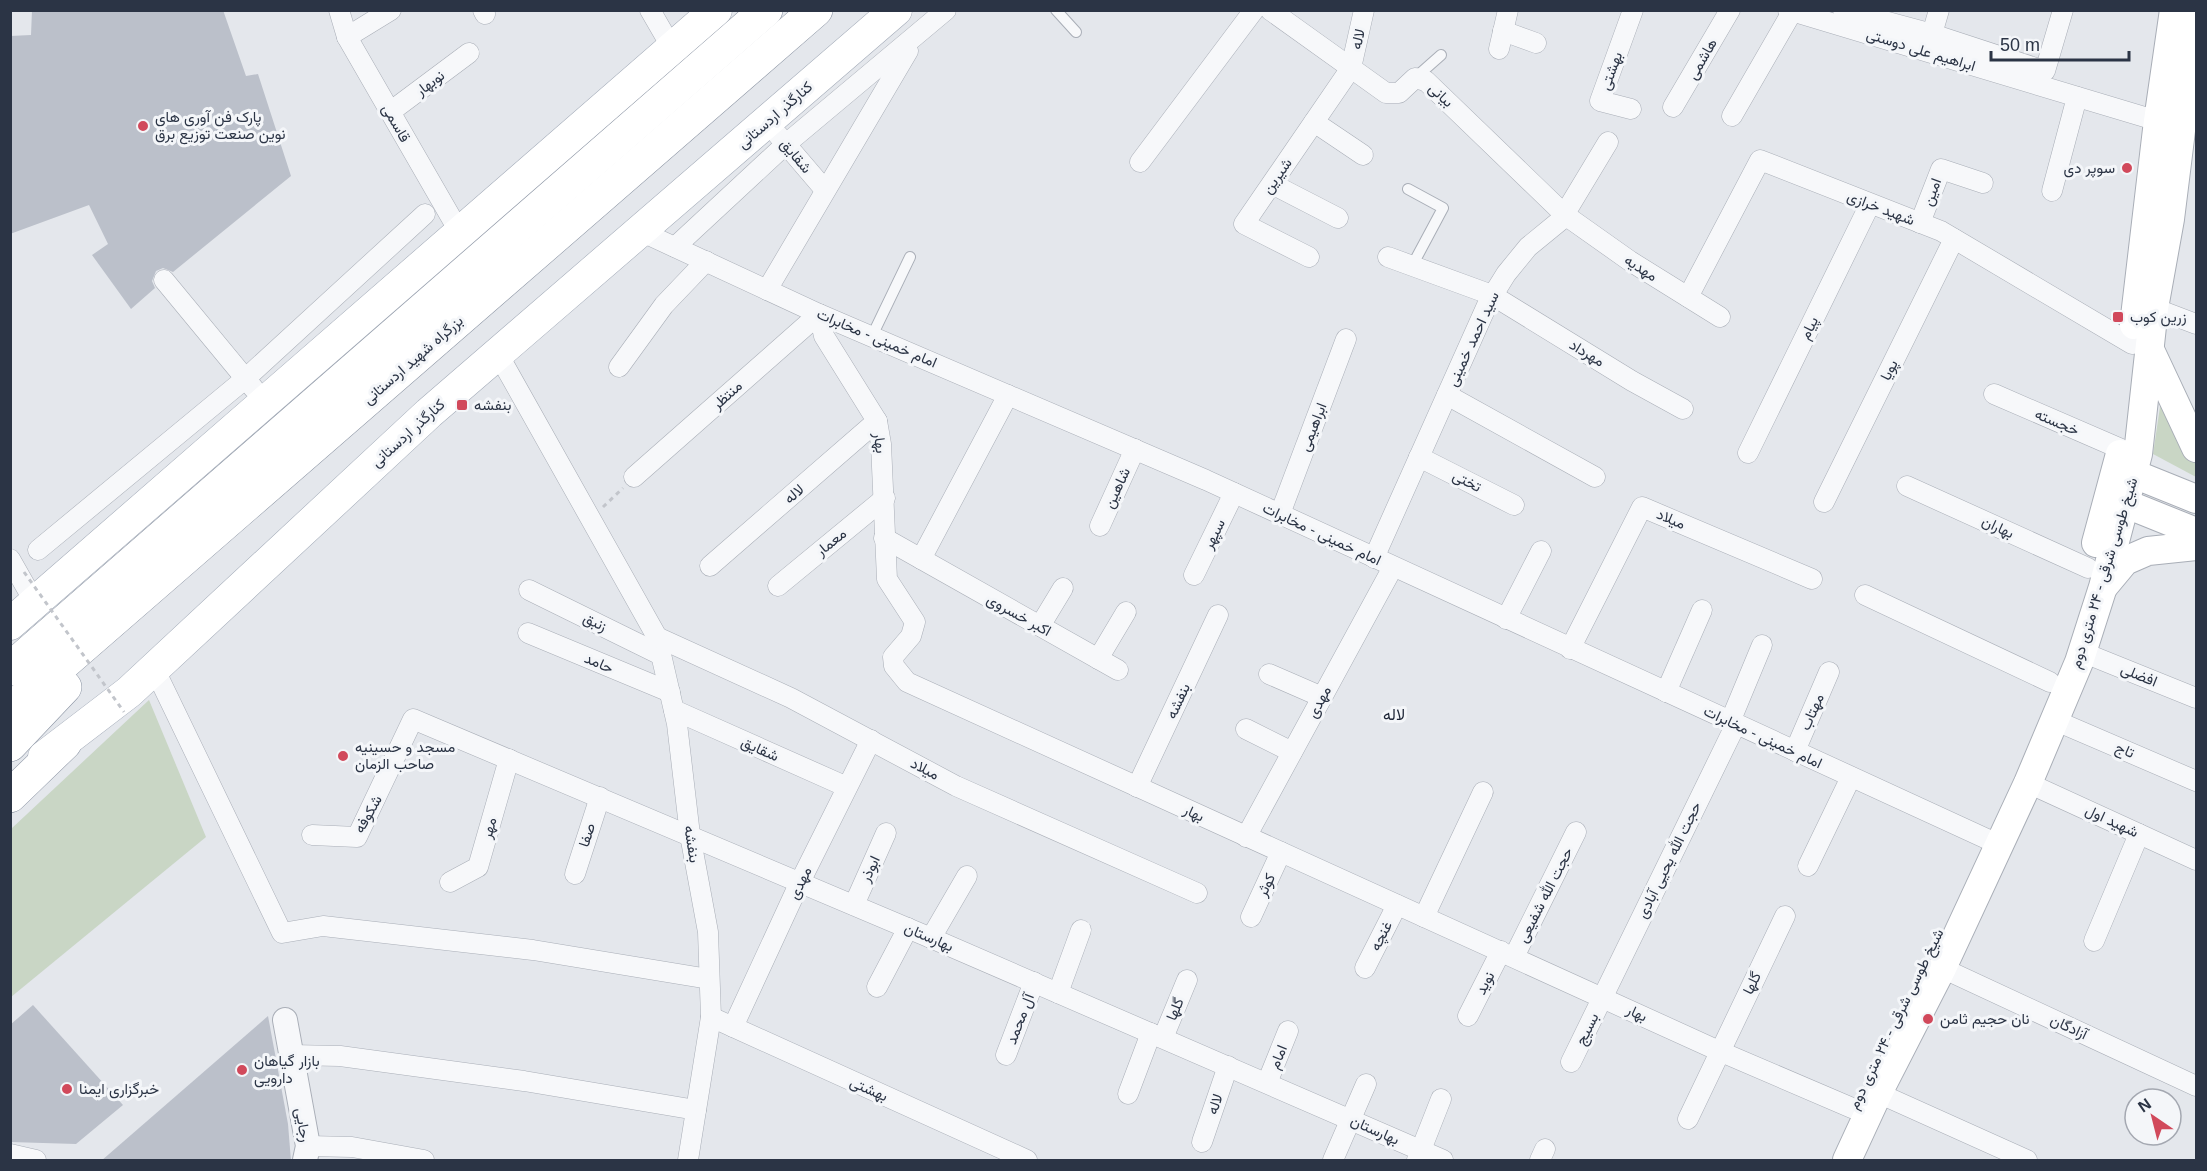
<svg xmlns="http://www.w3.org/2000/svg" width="2207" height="1171" font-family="Helvetica,Vazirmatn,sans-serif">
<rect width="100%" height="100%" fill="#e4e7ec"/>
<g fill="#c9d6c5">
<polygon points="2161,400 2196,460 2196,477 2153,454"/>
<polygon points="149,700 206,837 11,997 11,829"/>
</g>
<g fill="#bbc0ca">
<polygon points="32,10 223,10 246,76 258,74 291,176 173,272 163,268 156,271 152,281 155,288 131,309 92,255 108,244 89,205 10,234 10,36 31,35"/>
<polygon points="33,1005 123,1105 76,1144 10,1142 10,1025"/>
<polygon points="268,1016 288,1124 291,1161 101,1161"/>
</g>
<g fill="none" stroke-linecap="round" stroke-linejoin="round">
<defs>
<g id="service">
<polyline points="1056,10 1076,32"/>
<polyline points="1415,78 1441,55"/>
<polyline points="1408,189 1443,208 1412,266"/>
<polyline points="872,336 910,257"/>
</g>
<g id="minor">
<polyline points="339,10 347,37 460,233"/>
<polyline points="483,10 485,14"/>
<polyline points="650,10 672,48"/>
<polyline points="1270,10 1386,93 1399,93 1415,78 1426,81 1565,215 1630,261 1720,317"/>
<polyline points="1788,10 2158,121"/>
<polyline points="1843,10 1932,34 2045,71 2063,10"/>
<polyline points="1503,31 1536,43"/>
<polyline points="1932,34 1939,10"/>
<polyline points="347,37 391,10"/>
<polyline points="1499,49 1508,10"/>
<polyline points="1673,107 1730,10"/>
<polyline points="1631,109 1600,101 1633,10"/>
<polyline points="390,112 469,53"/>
<polyline points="1732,116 1792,12"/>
<polyline points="1314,122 1363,155"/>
<polyline points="778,135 825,190"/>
<polyline points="1140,162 1254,10"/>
<polyline points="1272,184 1338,218"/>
<polyline points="2052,191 2077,97"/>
<polyline points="1920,223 1941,169 1983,183"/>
<polyline points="640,231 819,314 1206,480 2000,845"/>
<polyline points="675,247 786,144 946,10"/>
<polyline points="1309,257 1244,224 1351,68 1364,10"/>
<polyline points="1388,257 1492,295 1632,381 1683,409"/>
<polyline points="164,280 254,389"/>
<polyline points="767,290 908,51"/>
<polyline points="1688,297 1760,160 1941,231 2132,344"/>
<polyline points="2154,308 2196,324"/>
<polyline points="498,354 657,637 677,724 690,835 708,932 711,1017 688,1160"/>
<polyline points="619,367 664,305 706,261"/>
<polyline points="1994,394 2121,449"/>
<polyline points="1447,395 1595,477"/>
<polyline points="1748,453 1870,204"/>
<polyline points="1419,457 1514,505"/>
<polyline points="634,477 819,314 824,336 877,421 881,444 887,579 915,622 911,636 893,657 894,666 907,682 1719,1051 1852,1108"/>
<polyline points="1907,486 2088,568"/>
<polyline points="1824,502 1954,239"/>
<polyline points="1280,514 1346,339"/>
<polyline points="1100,526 1135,449"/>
<polyline points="884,538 1118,670"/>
<polyline points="38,550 245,379 425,214"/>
<polyline points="1374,558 1488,303 1506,274 1528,247 1561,220 1608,142"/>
<polyline points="10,559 35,603"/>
<polyline points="921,559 1008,395"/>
<polyline points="710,566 877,421"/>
<polyline points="1194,575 1234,493"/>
<polyline points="778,586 885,498"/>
<polyline points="529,590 661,655"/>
<polyline points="1865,595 2050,682"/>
<polyline points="1506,619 1541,551"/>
<polyline points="1040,626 1063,588"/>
<polyline points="528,633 670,692"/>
<polyline points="657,637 791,698 956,786 1197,893"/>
<polyline points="1570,649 1642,507 1812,579"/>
<polyline points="2082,652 2196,698"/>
<polyline points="1098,659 1126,612"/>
<polyline points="154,668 282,933 323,926 533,950 709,979"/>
<polyline points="1269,674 1322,697"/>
<polyline points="1666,692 1702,610"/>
<polyline points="674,710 847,787"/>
<polyline points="2054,720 2196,781"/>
<polyline points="1730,722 1762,645"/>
<polyline points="1246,729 1292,752"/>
<polyline points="1795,751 1829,672"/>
<polyline points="2028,783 2196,860"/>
<polyline points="1137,787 1218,615"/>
<polyline points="312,835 357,837 413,719 931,938 1443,1160"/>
<polyline points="1246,837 1393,567"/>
<polyline points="1808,866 1851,777"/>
<polyline points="575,874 600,797"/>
<polyline points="450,882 478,867 509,759"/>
<polyline points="854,905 886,833"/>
<polyline points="1251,917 1281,852"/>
<polyline points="1424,917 1483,792"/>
<polyline points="931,938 967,876"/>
<polyline points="2094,941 2139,834"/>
<polyline points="1514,957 1576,832"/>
<polyline points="1365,968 1397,905"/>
<polyline points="1942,968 2196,1086"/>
<polyline points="877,987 908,928"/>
<polyline points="1058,993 1081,930"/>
<polyline points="1468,1016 1501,951"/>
<polyline points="711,1017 1027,1160"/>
<polyline points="733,1027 800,882 871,740"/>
<polyline points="1163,1038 1187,980"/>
<polyline points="291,1055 340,1056 524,1081 696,1110"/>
<polyline points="1006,1055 1034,982"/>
<polyline points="1571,1062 1736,724"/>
<polyline points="1267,1083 1288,1031"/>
<polyline points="1878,1093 2027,1160"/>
<polyline points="1128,1094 1151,1033"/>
<polyline points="1688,1119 1785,916"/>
<polyline points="1202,1142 1228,1066"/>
<polyline points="308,1146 352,1147 424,1160"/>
<polyline points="10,1154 36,1160"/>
<polyline points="1333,1160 1366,1084"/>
<polyline points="1417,1160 1441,1099"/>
<polyline points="1540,1160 1545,1149"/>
</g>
<polyline id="tertiary" points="285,1020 308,1146 305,1160"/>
<g id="secondary">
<polyline points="2134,325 2158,121 2174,10"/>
<polyline points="2151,352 2196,448"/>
<polyline points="2117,471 2134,474 2196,499"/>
<polyline points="2109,497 2196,532"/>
<polyline points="2096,543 2120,454"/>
<polyline points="2105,585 2125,561 2148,551 2196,546"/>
<polyline points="1847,1160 1878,1093 1942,968 2028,783 2079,662 2103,587 2138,454 2154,308 2170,219 2196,10"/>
</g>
<g id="primary">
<polyline points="10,624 716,10"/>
<polyline points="44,757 129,692 429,413 896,10"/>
</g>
<g id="trunk">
<polyline points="10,669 766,10"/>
<polyline points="10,710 816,10"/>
<polyline points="10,745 65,687"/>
<polyline points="10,796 65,743"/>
</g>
</defs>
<use href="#service" stroke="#a9aeb7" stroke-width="12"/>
<use href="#minor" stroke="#a9aeb7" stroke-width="21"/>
<use href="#tertiary" stroke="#a9aeb7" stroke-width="26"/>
<use href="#secondary" stroke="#a9aeb7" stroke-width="30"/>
<use href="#primary" stroke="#a3abb8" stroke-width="33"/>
<use href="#trunk" stroke="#8b94a3" stroke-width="34"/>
<polyline stroke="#c2c5cb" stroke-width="3" stroke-dasharray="4.5 4.5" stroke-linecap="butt" points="603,507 623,488"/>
<use href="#service" stroke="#f7f8fa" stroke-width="10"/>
<use href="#minor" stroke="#f7f8fa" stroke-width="20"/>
<use href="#tertiary" stroke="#f7f8fa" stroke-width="24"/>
<use href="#secondary" stroke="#fff" stroke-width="28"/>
<use href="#primary" stroke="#fff" stroke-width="32"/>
<use href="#trunk" stroke="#fff" stroke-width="33"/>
<polyline stroke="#c2c5cb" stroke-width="3" stroke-dasharray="4.5 4.5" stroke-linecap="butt" points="24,572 124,712"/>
</g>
<g fill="#d1495b" stroke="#f4f6f9" stroke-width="2">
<circle cx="143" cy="126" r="6"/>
<circle cx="2127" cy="168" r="6"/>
<rect x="2112" y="311" width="12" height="12" rx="3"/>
<rect x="456" y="399" width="12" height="12" rx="3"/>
<circle cx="343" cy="756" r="6"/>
<circle cx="1928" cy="1019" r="6"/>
<circle cx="242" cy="1070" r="6"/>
<circle cx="67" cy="1089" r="6"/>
</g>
<g text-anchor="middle" stroke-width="6" stroke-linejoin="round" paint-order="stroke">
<g font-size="15" fill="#2b3445" stroke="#f4f6f9">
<text transform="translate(1358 39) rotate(-77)" y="5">لاله</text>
<text transform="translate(1921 50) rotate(17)" y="5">ابراهیم علی دوستی</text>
<text transform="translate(1702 59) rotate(-60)" y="5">هاشمی</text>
<text transform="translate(1611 71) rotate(-70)" y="5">بهشتی</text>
<text transform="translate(430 83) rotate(-37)" y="5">نوبهار</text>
<text transform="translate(1441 95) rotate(43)" y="5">بیانی</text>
<text transform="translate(775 115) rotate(-41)" y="5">کنارگذر اردستانی</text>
<text transform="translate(396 123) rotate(60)" y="5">قاسمی</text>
<text transform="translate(796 156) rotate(50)" y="5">شقایق</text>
<text transform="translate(1277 176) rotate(-55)" y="5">شیرین</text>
<text transform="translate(1932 192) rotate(-70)" y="5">امین</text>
<text transform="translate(1881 208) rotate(21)" y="5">شهید خرازی</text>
<text transform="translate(1641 268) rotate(33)" y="5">مهدیه</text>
<text transform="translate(1809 328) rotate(-64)" y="5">پیام</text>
<text transform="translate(877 338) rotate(23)" y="5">امام خمینی - مخابرات</text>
<text transform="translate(1473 339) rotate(-65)" y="5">سید احمد خمینی</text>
<text transform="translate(1587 353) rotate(31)" y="5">مهرداد</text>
<text transform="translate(413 360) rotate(-41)" y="5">بزرگراه شهید اردستانی</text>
<text transform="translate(1889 370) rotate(-64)" y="5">پویا</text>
<text transform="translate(727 395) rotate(-42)" y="5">منتظر</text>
<text transform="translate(2057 422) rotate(23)" y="5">خجسته</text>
<text transform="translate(1313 427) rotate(-69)" y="5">ابراهیمی</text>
<text transform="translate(408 433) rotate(-42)" y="5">کنارگذر اردستانی</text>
<text transform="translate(880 443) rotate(83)" y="5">بهار</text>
<text transform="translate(1467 481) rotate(27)" y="5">تختی</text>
<text transform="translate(1117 488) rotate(-65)" y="5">شاهین</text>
<text transform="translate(794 494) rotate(-41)" y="5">لاله</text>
<text transform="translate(1671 519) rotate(23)" y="5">میلاد</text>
<text transform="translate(1998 527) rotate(25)" y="5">بهاران</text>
<text transform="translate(1214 534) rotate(-64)" y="5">سپهر</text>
<text transform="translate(1322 534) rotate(25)" y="5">امام خمینی - مخابرات</text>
<text transform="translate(831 542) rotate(-39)" y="5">معمار</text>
<text transform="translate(2104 573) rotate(-73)" y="5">شیخ طوسی شرقی - ۲۴ متری دوم</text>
<text transform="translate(1019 615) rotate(29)" y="5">اکبر خسروی</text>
<text transform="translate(595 622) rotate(26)" y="5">زنبق</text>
<text transform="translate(599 663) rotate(23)" y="5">حامد</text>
<text transform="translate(2139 675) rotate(22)" y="5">افضلی</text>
<text transform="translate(1178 701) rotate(-65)" y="5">بنفشه</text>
<text transform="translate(1319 702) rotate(-62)" y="5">مهدی</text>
<text transform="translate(1812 712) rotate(-66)" y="5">مهتاب</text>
<text transform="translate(1763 737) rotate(25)" y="5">امام خمینی - مخابرات</text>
<text transform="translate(760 749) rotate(24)" y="5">شقایق</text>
<text transform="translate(2125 750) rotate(23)" y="5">تاج</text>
<text transform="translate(925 769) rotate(28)" y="5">میلاد</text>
<text transform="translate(1194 813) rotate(25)" y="5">بهار</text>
<text transform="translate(368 814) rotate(-60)" y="5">شکوفه</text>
<text transform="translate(2112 821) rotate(25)" y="5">شهید اول</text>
<text transform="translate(489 828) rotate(-74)" y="5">مهر</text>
<text transform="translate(587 835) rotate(-72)" y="5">صفا</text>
<text transform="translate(692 844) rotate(81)" y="5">بنفشه</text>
<text transform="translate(1669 860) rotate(-64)" y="5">حجت الله یحیی آبادی</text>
<text transform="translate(870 869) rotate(-65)" y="5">ابوذر</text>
<text transform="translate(800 883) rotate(-64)" y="5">مهدی</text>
<text transform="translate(1266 885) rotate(-65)" y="5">کوثر</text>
<text transform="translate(1545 895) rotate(-63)" y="5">حجت الله شفیعی</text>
<text transform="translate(1381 936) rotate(-63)" y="5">غنچه</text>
<text transform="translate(929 937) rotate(23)" y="5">بهارستان</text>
<text transform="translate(1485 983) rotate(-62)" y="5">نوید</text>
<text transform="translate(1752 983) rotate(-64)" y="5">گلها</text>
<text transform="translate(1175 1009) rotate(-68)" y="5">گلها</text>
<text transform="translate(1637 1013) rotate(25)" y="5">بهار</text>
<text transform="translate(1020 1019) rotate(-69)" y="5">آل محمد</text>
<text transform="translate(1896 1019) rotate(-64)" y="5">شیخ طوسی شرقی - ۲۴ متری دوم</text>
<text transform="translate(2069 1027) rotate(25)" y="5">آزادگان</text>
<text transform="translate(1587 1029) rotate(-64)" y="5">بسیج</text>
<text transform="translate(1278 1057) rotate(-68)" y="5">امام</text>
<text transform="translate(869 1089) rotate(24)" y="5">بهشتی</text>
<text transform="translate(1215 1104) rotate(-71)" y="5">لاله</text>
<text transform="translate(303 1125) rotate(81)" y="5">رجایی</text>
<text transform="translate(1375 1130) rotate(24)" y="5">بهارستان</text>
</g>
<g font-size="15" fill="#2b3445" stroke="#f4f6f9" text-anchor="start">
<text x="155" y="122">پارک فن آوری های<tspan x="155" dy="17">نوین صنعت توزیع برق</tspan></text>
<text x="2115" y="173" text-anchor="end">سوپر دی</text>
<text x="2130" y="322">زرین کوب</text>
<text x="474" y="410">بنفشه</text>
<text x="355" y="752">مسجد و حسینیه<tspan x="355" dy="17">صاحب الزمان</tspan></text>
<text x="1940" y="1024">نان حجیم ثامن</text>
<text x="254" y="1066">بازار گیاهان<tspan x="254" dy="17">دارویی</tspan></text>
<text x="79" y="1094">خبرگزاری ایمنا</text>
</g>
<g font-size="16" fill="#1d2536" stroke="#f4f6f9">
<text x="1394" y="720">لاله</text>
</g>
</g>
<rect width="2207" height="1171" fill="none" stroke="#2b3445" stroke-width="24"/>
<g transform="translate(2153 1117) rotate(325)"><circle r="28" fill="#f4f6f9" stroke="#a4a8b1" stroke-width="1.5"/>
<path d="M0-4.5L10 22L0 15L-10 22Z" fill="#d1495b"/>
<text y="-9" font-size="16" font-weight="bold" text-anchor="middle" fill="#2b3445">N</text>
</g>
<path d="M1991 51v9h138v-9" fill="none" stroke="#2b3445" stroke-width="3"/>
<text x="2000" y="51" font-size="18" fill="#2b3445" stroke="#f4f6f9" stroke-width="4.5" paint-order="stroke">50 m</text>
</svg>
